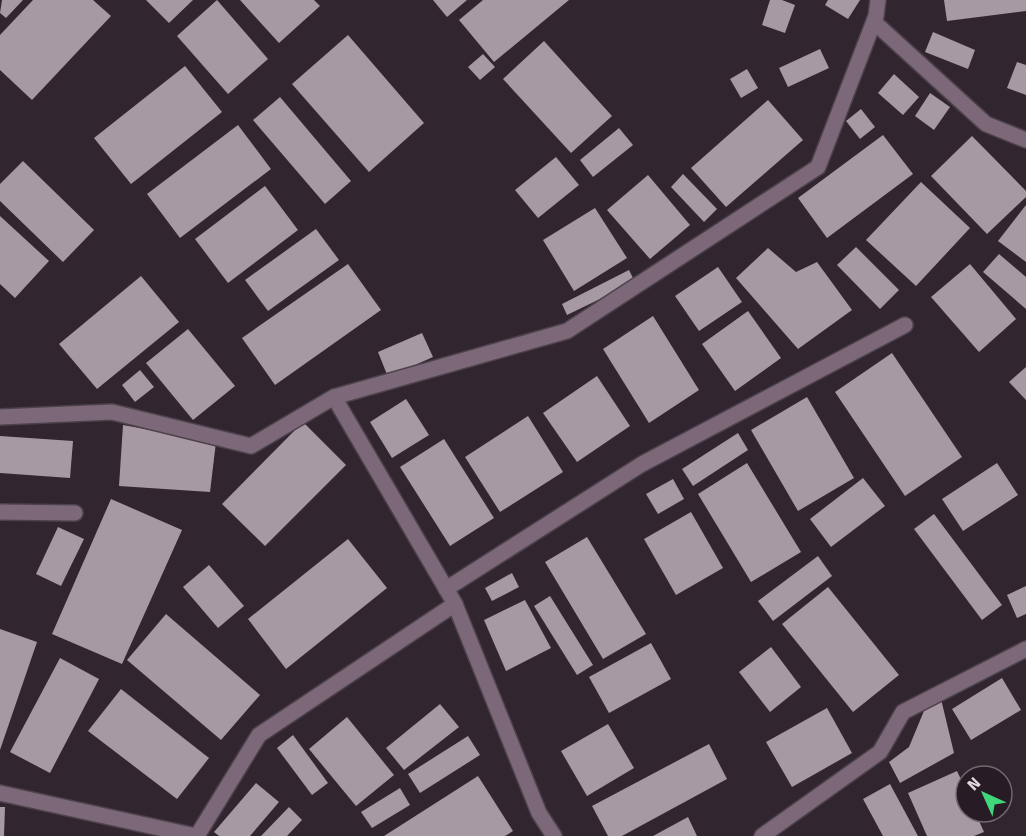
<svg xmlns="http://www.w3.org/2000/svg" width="1026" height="836" font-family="'Fira Sans',sans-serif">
<rect width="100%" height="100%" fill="#31252f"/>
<g fill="#a799a4">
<polygon points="2,0 23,0 6,18 0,13"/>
<polygon points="33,0 93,0 111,16 32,100 0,70 0,35"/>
<polygon points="146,0 193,0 169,23"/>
<polygon points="217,0 268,59 228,94 177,36"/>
<polygon points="240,0 314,0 320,6 279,43"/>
<polygon points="433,0 467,0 447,17"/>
<polygon points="483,0 569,0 494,62 459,20"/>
<polygon points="770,0 782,0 795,5 785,33 762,25"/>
<polygon points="828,0 860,0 848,19 825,5"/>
<polygon points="944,0 1026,0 1026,11 947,21"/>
<polygon points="933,32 975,50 968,69 925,52"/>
<polygon points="348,35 424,123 369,172 292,84"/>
<polygon points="544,41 612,116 571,153 503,79"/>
<polygon points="820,49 829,68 788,87 779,68"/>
<polygon points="483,54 495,67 480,80 468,67"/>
<polygon points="1017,62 1026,65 1026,95 1007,88"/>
<polygon points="185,66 222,112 131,184 94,138"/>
<polygon points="747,69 758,88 741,98 730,79"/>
<polygon points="894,74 919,97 903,115 878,93"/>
<polygon points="930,93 950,107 934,130 915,116"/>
<polygon points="280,97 351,181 325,204 253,120"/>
<polygon points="768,100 803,140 726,207 691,168"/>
<polygon points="861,109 875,127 860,139 846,121"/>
<polygon points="238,125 271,169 180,238 147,194"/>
<polygon points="619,128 633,145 593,177 580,160"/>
<polygon points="883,135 913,174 827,238 798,198"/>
<polygon points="972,136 1026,191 1026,197 987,234 931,176"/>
<polygon points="556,157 579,185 538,218 515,190"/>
<polygon points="23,161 94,230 63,262 0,201 0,184"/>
<polygon points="683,174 717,209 704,222 671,187"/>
<polygon points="648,175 690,225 650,259 607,210"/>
<polygon points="921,182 970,228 916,286 866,240"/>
<polygon points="265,186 298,230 228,283 195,239"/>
<polygon points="1026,205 1026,262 998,241"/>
<polygon points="595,208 627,258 574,291 543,240"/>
<polygon points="0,216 49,261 15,298 0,284"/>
<polygon points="316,229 339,260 268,311 245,280"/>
<polygon points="856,247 899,290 880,309 837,265"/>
<polygon points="768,248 796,272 817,262 852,310 798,349 736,278"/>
<polygon points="999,254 1026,277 1026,309 983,272"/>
<polygon points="348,264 381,310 275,385 242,338"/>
<polygon points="970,264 1016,319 979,352 931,297"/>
<polygon points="718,267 742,302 699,331 675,296"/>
<polygon points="629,270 635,282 567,315 562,304"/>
<polygon points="141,276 179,322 97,389 59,344"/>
<polygon points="748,311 781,358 735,391 702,344"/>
<polygon points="653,316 699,390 649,423 603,349"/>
<polygon points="188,329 235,386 193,420 146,363"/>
<polygon points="422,333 433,357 388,377 378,352"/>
<polygon points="892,353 962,457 905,496 835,392"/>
<polygon points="1026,367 1026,400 1009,382"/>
<polygon points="140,370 154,387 135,402 122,385"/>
<polygon points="597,376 630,426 577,462 543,413"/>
<polygon points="807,397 854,478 798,511 751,430"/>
<polygon points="406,399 429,435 392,458 370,422"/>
<polygon points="528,416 563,472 500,512 465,457"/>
<polygon points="303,422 346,465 265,546 222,504"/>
<polygon points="123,425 216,442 210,492 119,486"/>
<polygon points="738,433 748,450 693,486 682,469"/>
<polygon points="0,436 73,441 70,478 0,473"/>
<polygon points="444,439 494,518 450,546 400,467"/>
<polygon points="747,463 801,552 751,582 698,494"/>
<polygon points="997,463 1018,495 963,531 942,499"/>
<polygon points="863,478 885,506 831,547 810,519"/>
<polygon points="673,479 684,499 658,514 646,494"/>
<polygon points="111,499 182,530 122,664 52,634"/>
<polygon points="691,512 723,568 676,595 644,539"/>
<polygon points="934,514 1002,605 982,620 914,529"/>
<polygon points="58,527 84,539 61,586 36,574"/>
<polygon points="587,537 646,634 603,659 545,562"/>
<polygon points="348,539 387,588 286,669 248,619"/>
<polygon points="818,556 832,576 773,621 758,601"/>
<polygon points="209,565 244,606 218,628 183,587"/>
<polygon points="512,573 519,587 492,601 485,588"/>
<polygon points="1026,586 1026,614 1017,618 1007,595"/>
<polygon points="828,587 899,675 853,712 782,624"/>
<polygon points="550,596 593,665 577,675 534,606"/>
<polygon points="525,600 551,648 506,671 484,620"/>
<polygon points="166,614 260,695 221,740 127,660"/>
<polygon points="0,629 37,642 0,750"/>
<polygon points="651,643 671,679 609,713 589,677"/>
<polygon points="771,647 801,687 770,712 739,672"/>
<polygon points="60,658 99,679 50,773 10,752"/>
<polygon points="1002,678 1021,710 971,740 952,709"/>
<polygon points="121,689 209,758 177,799 88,731"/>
<polygon points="941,699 954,753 900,783 889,762 909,747 926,706"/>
<polygon points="440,704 459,727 404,770 386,748"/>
<polygon points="827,708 852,753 792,787 766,742"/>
<polygon points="347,717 394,775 356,806 309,749"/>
<polygon points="608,724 634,768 587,796 561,751"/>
<polygon points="293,735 328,783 312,795 277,748"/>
<polygon points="468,736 480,755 420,793 408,774"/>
<polygon points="709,744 727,779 622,836 608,836 592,806"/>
<polygon points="957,771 966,790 966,812 975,812 984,832 974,836 927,836 908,793"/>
<polygon points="478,776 513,831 505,836 384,836"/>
<polygon points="256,783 279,802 250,836 219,836 214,832"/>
<polygon points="890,784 918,836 883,836 863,799"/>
<polygon points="400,788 410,805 372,828 361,812"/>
<polygon points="0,807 5,807 4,836 0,836"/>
<polygon points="289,807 302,820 287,836 261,836"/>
<polygon points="688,817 697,836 653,836"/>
</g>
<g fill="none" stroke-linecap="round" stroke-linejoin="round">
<defs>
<g id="minor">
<polyline points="874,22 986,124 1026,140"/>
<polyline points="334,397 455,604 539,813 554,836"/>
<polyline points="0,417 112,412 251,446 334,397 567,331 818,167 876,16 878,0"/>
<polyline points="0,512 75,513"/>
<polyline points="446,589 642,464 905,325"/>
<polyline points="0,793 196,836"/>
<polyline points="197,836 259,735 455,604"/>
<polyline points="762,836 880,752 903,712 1026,649"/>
</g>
</defs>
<use href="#minor" stroke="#4d424b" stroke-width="18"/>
<use href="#minor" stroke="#7c6878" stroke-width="15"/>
</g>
<g transform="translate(984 794) rotate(315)"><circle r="28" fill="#271c25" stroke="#726870" stroke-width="1.5"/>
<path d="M0-4.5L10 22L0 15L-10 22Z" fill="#40d77c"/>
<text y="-9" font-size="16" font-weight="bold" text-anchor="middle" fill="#e2dae0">N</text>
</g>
</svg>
